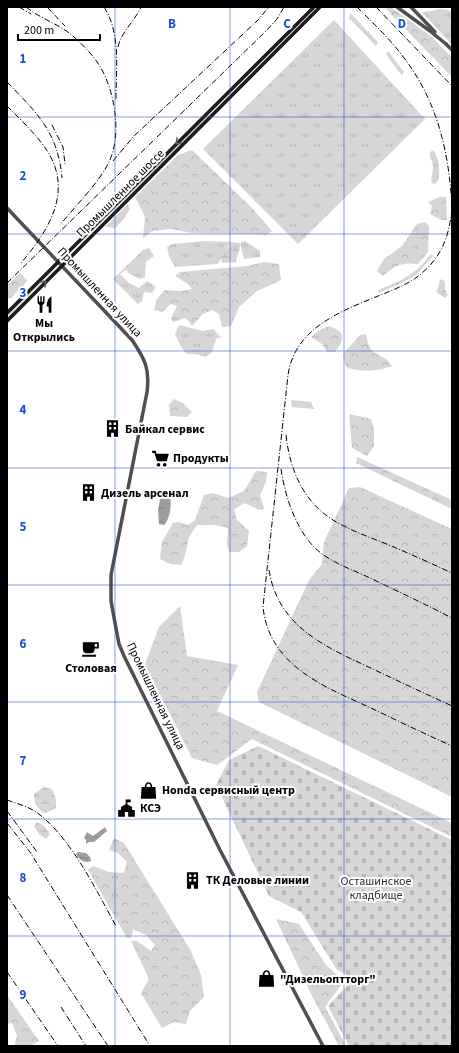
<svg xmlns="http://www.w3.org/2000/svg" width="459" height="1053" font-family="'Source Sans 3',sans-serif">
<defs>
<pattern id="grass-tufts" width="24" height="20" patternUnits="userSpaceOnUse"><rect width="24" height="20" fill="#d6d6d6"/><path d="M3 7l-1-3M5 7V3M7 7l1-3M15 17l-1-3M17 17v-4M19 17l1-3" fill="none" stroke="#b6b6b6"/></pattern>
<pattern id="forest-crowns" width="20" height="18" patternUnits="userSpaceOnUse"><rect width="20" height="18" fill="#d6d6d6"/><path d="M2 6a3 3 0 1 1 6 0M12 15a3 3 0 1 1 6 0" fill="none" stroke="#b6b6b6"/></pattern>
<pattern id="wetland-marsh" width="20" height="14" patternUnits="userSpaceOnUse"><rect width="20" height="14" fill="#d6d6d6"/><path d="M1 5h8M5 5V1M11 12h8M15 12V8" fill="none" stroke="#b6b6b6"/></pattern>
<pattern id="cemetery-stones" width="16" height="16" patternUnits="userSpaceOnUse"><rect width="16" height="16" fill="#d6d6d6"/><path d="M2 7V4a2 2 0 0 1 4 0v3zM10 15v-3a2 2 0 0 1 4 0v3z" fill="#b6b6b6"/></pattern>
<pattern id="water-ripples" width="26" height="14" patternUnits="userSpaceOnUse"><rect width="26" height="14" fill="#9d9d9d"/><path d="M2 4q2-2 4 0t4 0M15 11q2-2 4 0t4 0" fill="none" stroke="#858585"/></pattern>
</defs>
<rect width="100%" height="100%" fill="#fff"/>
<g fill="url(#grass-tufts)">
<polygon points="439,9 449,10 452,12 452,45 422,12 431,11"/>
<polygon points="334,20 425,119 298,244 203,149"/>
<polygon points="388,51 404,72 402,75 398,71 386,54"/>
<polygon points="209,115 199,127 64,258 197,125"/>
<path d="M 433,150 C 440,158 439,170 439,179 L 435,184 L 432,183 C 430,177 433,174 433,167 C 433,162 429,157 430,152 Z"/>
<polygon points="128,204 130,209 124,219 115,228 105,227"/>
<polygon points="204,241 231,242 218,264 175,267 169,256 167,247 172,244"/>
<polygon points="245,241 260,251 260,257 244,259 240,243"/>
<polygon points="149,248 154,256 146,262 145,277 140,279 128,273 127,269 120,274 129,283 139,288 147,281 156,287 152,293 144,292 142,301 138,304 113,279 143,250"/>
<polygon points="55,268 54,270 7,318 7,315 53,269"/>
<polygon points="179,325 203,331 213,329 221,337 216,339 212,352 205,357 195,354 187,354 181,347 175,334"/>
</g>
<g fill="url(#forest-crowns)">
<polygon points="384,7 391,7 432,37 452,58 452,77"/>
<polygon points="350,13 378,42 376,46 349,18"/>
<polygon points="192,150 253,209 272,231 266,235 260,234 192,233 171,229 152,231 143,238 145,217 135,197 178,155"/>
<polygon points="440,197 446,197 447,220 441,220 430,214 432,206 428,202"/>
<path d="M 425,222 L 429,226 L 428,252 L 418,264 C 402,262 395,265 383,276 L 377,271 L 384,259 L 402,246 L 417,224 Z"/>
<path d="M 431,254 L 433,256 L 417,274 L 410,279 L 379,293 L 378,290 C 401,281 415,275 431,254 Z"/>
<polygon points="264,262 279,264 281,280 257,291 239,307 231,326 222,327 219,314 212,310 203,314 192,326 186,318 173,322 171,318 177,306 171,304 162,312 154,310 157,299 165,290 180,291 192,289 188,284 175,276 180,272 247,266"/>
<path d="M 20,273 L 27,280 C 24,288 16,290 12,298 L 7,298 L 7,286 Z"/>
<polygon points="440,279 445,281 445,289 448,295 445,298 436,292 439,285"/>
<path d="M 329,326 C 346,332 345,339 335,352 L 327,352 L 322,344 L 311,337 L 318,331 Z"/>
<path d="M 366,334 C 370,361 381,349 392,366 C 377,371 362,373 346,367 L 343,354 L 360,335 Z"/>
<polygon points="174,399 183,403 192,412 187,417 170,416 169,405"/>
<polygon points="291,400 311,402 314,409 292,407"/>
<polygon points="349,414 371,419 374,430 374,446 367,456 352,448"/>
<polygon points="357,457 452,500 452,509 356,463"/>
<polygon points="256,471 267,472 266,482 260,495 264,509 259,510 245,503 234,509 237,520 249,531 247,546 239,552 229,552 227,543 228,528 215,525 197,525 189,537 185,556 181,565 171,564 160,559 162,542 173,523 178,522 188,525 195,520 204,495 213,493 228,498 244,491"/>
<polygon points="360,487 452,529 452,797 259,702 257,692 309,580 322,564 324,542 349,488"/>
<polygon points="180,606 187,656 238,665 217,711 452,823 452,837 252,739 217,765 192,758 145,664 159,627"/>
<polygon points="114,838 124,843 191,951 201,975 204,997 190,1011 186,1024 174,1022 162,1028 141,993 149,979 131,941 137,941 151,951 155,945 146,935 133,929 131,938 127,938 88,870 93,866 109,872 124,873 127,862 118,853 109,850"/>
<polygon points="276,919 299,924 326,965 344,981 325,1007 346,1046 339,1046 312,996"/>
<polygon points="7,995 39,1041 30,1046 16,1046 15,1043 17,1036 12,1023 7,1024"/>
</g>
<g fill="url(#wetland-marsh)">
<path d="M 231,242 L 240,243 C 241,250 237,255 236,262 L 222,263 L 221,256 L 229,247 Z"/>
<polygon points="44,787 52,789 56,799 56,808 46,813 42,812 35,804 34,794"/>
<polygon points="37,822 43,825 50,834 46,839 39,834 34,826"/>
</g>
<polygon fill="url(#cemetery-stones)" points="258,746 452,840 452,1046 349,1046 328,1006 354,978 337,970 301,912 269,896 216,785 229,760"/>
<g fill="url(#water-ripples)">
<path d="M 171,491 L 173,493 L 170,496 C 172,504 170,519 164,525 L 159,524 L 158,510 L 161,495 L 167,494 L 168,492 Z"/>
<polygon points="105,827 107,831 94,842 89,842 86,844 86,840 84,838 87,832 93,836"/>
<path d="M 78,852 L 86,853 L 90,857 L 91,861 C 85,864 79,860 76,854 Z"/>
</g>
<g fill="none" stroke-linecap="round" stroke-linejoin="round">
<g stroke="#4f4f4f" stroke-width="3.5">
<polyline points="397,7 430,31 446,44"/>
<polyline points="411,7 435,32"/>
<polyline points="446,44 452,50"/>
<path d="M 7,208 L 132,340 C 145,359 150,369 147,392 L 111,575 L 111,601 L 115,623 L 119,644 L 124,656 L 220,850 L 323,1046"/>
</g>
<g stroke="#1c1c1c" stroke-width="3.5">
<polyline points="7,313 314,7"/>
<polyline points="7,321 320,7"/>
</g>
<g stroke="#000" stroke-width="1" stroke-dasharray="6 2 1 2" stroke-linecap="butt">
<polyline points="19,7 31,14"/>
<path d="M 26,7 C 41,19 59,24 73,36 C 83,45 94,56 101,68 C 115,93 122,135 109,162 C 99,183 75,206 60,225"/>
<polyline points="47,7 65,26"/>
<path d="M 104,7 C 121,33 116,69 116,99"/>
<path d="M 357,7 C 372,22 388,37 401,54 C 437,99 449,151 452,207"/>
<polyline points="376,7 452,86"/>
<path d="M 118,47 C 121,32 135,21 141,7"/>
<path d="M 7,82 C 37,113 58,132 62,178"/>
<path d="M 7,106 C 21,120 37,135 48,152 C 73,193 48,231 21,263"/>
<polyline points="52,125 63,147 65,164"/>
<polyline points="113,161 134,136 257,21 269,7"/>
<path d="M 452,209 C 449,235 443,255 422,273 C 412,282 400,287 388,292 C 347,309 295,325 288,375 L 263,607 C 269,666 325,687 371,708 C 398,721 425,734 452,746"/>
<polyline points="7,283 266,31 277,19 284,7"/>
<path d="M 286,435 C 290,472 305,506 340,524 C 353,531 366,536 379,541 C 404,551 428,562 452,573"/>
<path d="M 281,469 C 285,496 295,527 314,547 C 329,562 351,569 370,578 C 397,591 425,604 452,618"/>
<path d="M 269,570 C 278,628 328,648 375,670 C 400,682 426,694 452,706"/>
<path d="M 7,800 C 18,804 31,807 40,815 C 72,840 96,890 116,926"/>
<polyline points="7,811 37,852"/>
<polyline points="7,823 30,852 150,1046"/>
<polyline points="7,895 108,1046"/>
<polyline points="7,972 58,1046"/>
<polyline points="61,1007 86,1046"/>
</g>
</g>
<defs><path id="oneway-chevron" d="M-2-3.5L2.5 0L-2 3.5" fill="none" stroke-width="1.6" stroke-linecap="round" stroke-linejoin="round"/></defs>
<g stroke="#606060">
<use href="#oneway-chevron" transform="translate(178 142) rotate(136)"/>
<use href="#oneway-chevron" transform="translate(44 283) rotate(-46)"/>
</g>
<path fill="none" stroke="#1d4ed8" stroke-width="1" stroke-opacity="0.55" d="M 115,7 L 115,1046M 230,7 L 230,1046M 344,7 L 344,1046M 7,117 L 452,117M 7,234 L 452,234M 7,351 L 452,351M 7,468 L 452,468M 7,585 L 452,585M 7,702 L 452,702M 7,819 L 452,819M 7,936 L 452,936"/>
<defs>
<symbol id="restaurant-bare" viewBox="-9 -9 18 18"><path d="M-5-6h1v4h1v-4h1v4h1v-4h1v5L-1.5 .5V6h-2V.5L-5-1ZM5-6V6H3V1.5H1.5Q1.5-4 5-6Z" fill="#000" stroke="#fff" stroke-width="2.5" paint-order="stroke"/></symbol>
<symbol id="building-bare" viewBox="-9 -9 18 18"><path d="M-4-6H4V6H1V3H-1V6H-4ZM-2.5-4.3h1.7v1.8h-1.7ZM.8-4.3h1.7v1.8H.8ZM-2.5-1h1.7V.8h-1.7ZM.8-1h1.7V.8H.8Z" fill="#000" stroke="#fff" stroke-width="2.5" paint-order="stroke"/></symbol>
<symbol id="supermarket-bare" viewBox="-9 -9 18 18"><path d="M-6-5.5h2.5l.6 2H6L4.5 2H-2.5L-4.4-4H-6ZM-1.5 3.2a1.3 1.3 0 1 0 .1 0ZM3 3.2a1.3 1.3 0 1 0 .1 0Z" fill="#000" stroke="#fff" stroke-width="2.5" paint-order="stroke"/></symbol>
<symbol id="cafe-bare" viewBox="-9 -9 18 18"><path d="M-5.5-4.5H6V0H3Q3 3.5 0 3.5H-2.5Q-5.5 3.5-5.5 0ZM3-3.2v2h1.7v-2ZM-6 4.5H4V6H-6Z" fill="#000" stroke="#fff" stroke-width="2.5" paint-order="stroke"/></symbol>
<symbol id="shop-bare" viewBox="-9 -9 18 18"><path d="M-5-2.5h2.3a2.7 3.5 0 0 1 5.4 0H5L5.5 6h-11ZM-1.5-2.5h3a1.5 2.3 0 0 0-3 0Z" fill="#000" stroke="#fff" stroke-width="2.5" paint-order="stroke"/></symbol>
<symbol id="civic-bare" viewBox="-9 -9 18 18"><path d="M-.6-6.5H3V-4.5H.6V-3L4-1V1h2V6H-6V1h2V-1L-.6-3ZM-1.2 2.5V6h2.4V2.5Z" fill="#000" stroke="#fff" stroke-width="2.5" paint-order="stroke"/></symbol>
</defs>
<g fill-rule="evenodd">
<use href="#restaurant-bare" x="32" y="292" width="25" height="25"/>
<use href="#building-bare" x="100" y="416" width="25" height="25"/>
<use href="#supermarket-bare" x="148" y="446" width="25" height="25"/>
<use href="#building-bare" x="76" y="480" width="25" height="25"/>
<use href="#cafe-bare" x="78" y="636" width="25" height="25"/>
<use href="#shop-bare" x="136" y="778" width="25" height="25"/>
<use href="#civic-bare" x="114" y="796" width="25" height="25"/>
<use href="#building-bare" x="180" y="868" width="25" height="25"/>
<use href="#shop-bare" x="254" y="966" width="25" height="25"/>
</g>
<g text-anchor="middle" stroke-width="4" stroke-linejoin="round" paint-order="stroke">
<g font-size="12" fill="#000" stroke="#fff">
<text transform="translate(120 193) rotate(-45)" y="4">Промышленное шоссе</text>
<text transform="translate(100 292) rotate(47)" y="4">Промышленная улица</text>
<text transform="translate(156 696) rotate(64)" y="4">Промышленная улица</text>
</g>
<g font-size="12" font-weight="bold" fill="#000" stroke="#fff" text-anchor="start">
<text x="44" y="327" text-anchor="middle">Мы<tspan x="44" dy="14">Открылись</tspan></text>
<text x="125" y="433">Байкал сервис</text>
<text x="173" y="462">Продукты</text>
<text x="101" y="497">Дизель арсенал</text>
<text x="91" y="672" text-anchor="middle">Столовая</text>
<text x="162" y="794">Honda сервисный центр</text>
<text x="140" y="812">КСЭ</text>
<text x="206" y="884">ТК Деловые линии</text>
<text x="280" y="983">"Дизельоптторг"</text>
</g>
<g font-size="12" fill="#2d2d2d" stroke="#fff">
<text x="376" y="885">Осташинское<tspan x="376" dy="14">кладбище</tspan></text>
</g>
</g>
<g font-size="13" text-anchor="middle" font-weight="bold" fill="#1d4ed8" stroke="#fff" stroke-width="4" stroke-linejoin="round" paint-order="stroke">
<text x="172" y="28">B</text>
<text x="287" y="28">C</text>
<text x="402" y="28">D</text>
<text x="23" y="63">1</text>
<text x="23" y="180">2</text>
<text x="23" y="297">3</text>
<text x="23" y="414">4</text>
<text x="23" y="531">5</text>
<text x="23" y="648">6</text>
<text x="23" y="765">7</text>
<text x="23" y="882">8</text>
<text x="23" y="999">9</text>
</g>
<rect width="459" height="1053" fill="none" stroke="#000000" stroke-width="16"/>
<path d="M18 34v6h82v-6" fill="none" stroke="#000000" stroke-width="2"/>
<text x="24" y="34" font-size="12" fill="#000000" stroke="#ffffff" stroke-width="3" paint-order="stroke">200 m</text>
</svg>
